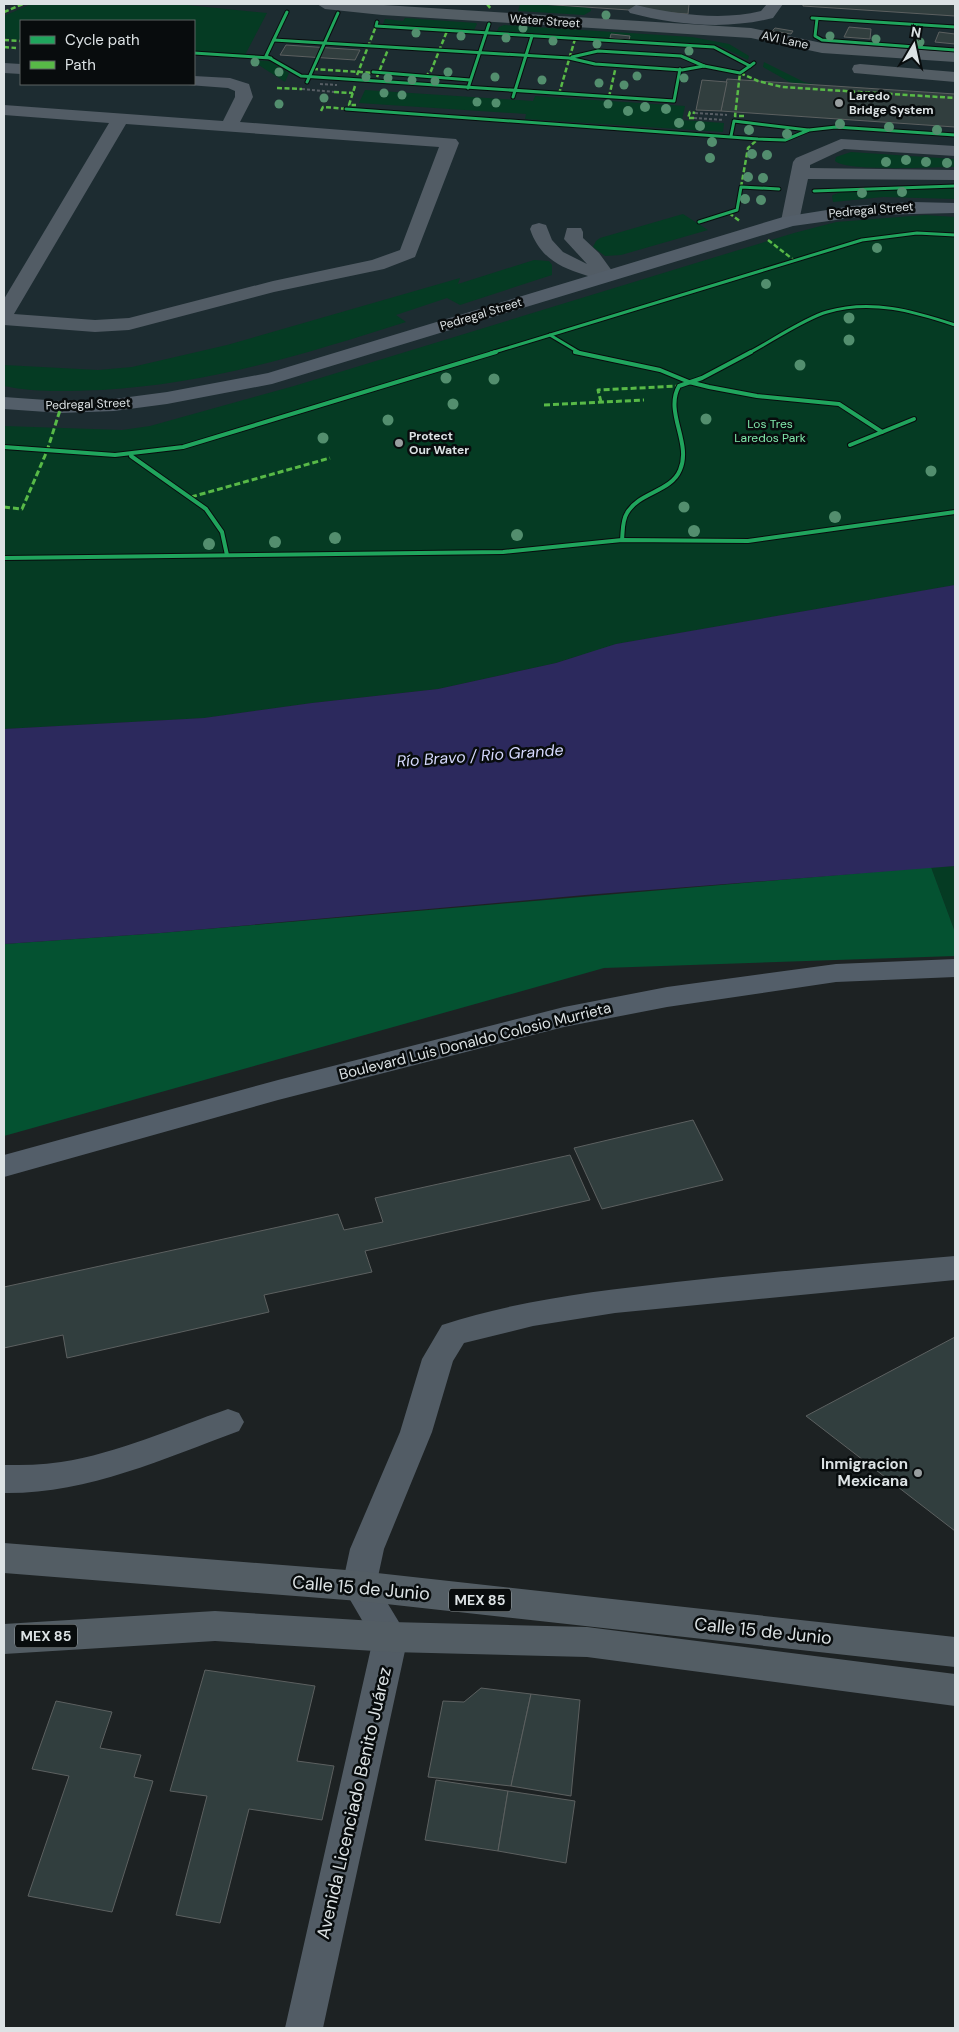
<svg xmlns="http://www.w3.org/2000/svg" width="959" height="2032" font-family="'DM Sans',sans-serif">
<rect width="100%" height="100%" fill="#1d2223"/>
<path fill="#1d2c31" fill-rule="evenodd" d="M 4,4 L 955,4 L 955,585 L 616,644 L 593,653 L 312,703 L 204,718 L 4,729 ZM 21,21 L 194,21 L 194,84 L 21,84 Z"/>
<g fill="#053b23">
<polygon points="31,4 177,4 267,13 245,55 194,52 194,21 21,21 21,40 4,38 4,16"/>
<polygon points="520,4 585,7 591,9 591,11 584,15 518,11"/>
<polygon points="405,18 476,23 477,24 474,30 383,24 385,19 403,21"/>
<polygon points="504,25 692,37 729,44 749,56 748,60 718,45 629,40 630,36 611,34 610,38 497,31 499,27"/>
<polygon points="251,60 269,61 289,73 285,82"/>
<polygon points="764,62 804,82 818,85 793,84 763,67"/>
<polygon points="365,90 533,101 535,96 685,106 682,120 724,123 723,132 525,119 526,114 359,103"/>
<path d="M 851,152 L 955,159 L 955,167 C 934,167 847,172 835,161 L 836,157 Z"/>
<path d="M 955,188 L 955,199 L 883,197 L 833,202 L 832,196 C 839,187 938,188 955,188 Z"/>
<polygon points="683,214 708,230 621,255 605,256 593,247 596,241 600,238"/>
<polygon points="925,215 955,217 955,585 616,644 556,663 438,689 312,703 204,718 4,729 4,426 122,430 150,426 294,386 794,233 836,222"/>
<path d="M 534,260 L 549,261 L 552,265 L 552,275 L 460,305 L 447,298 L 396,315 L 406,322 C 305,354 209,384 102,390 C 69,391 36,393 4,386 L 4,365 L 98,370 L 132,367 L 227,345 L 460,278 L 458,284 Z"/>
<polygon points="955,866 955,932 931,867"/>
</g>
<polygon fill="#045231" points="931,867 955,932 955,956 604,968 4,1136 4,944 160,933"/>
<polygon fill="#2c295d" points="955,585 955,866 585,895 160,933 4,944 4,729 204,718 312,703 438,689 556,663 616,644"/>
<g fill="#313e3e" stroke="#5c6060">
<polygon points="541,4 689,4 688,14"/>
<polygon points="803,4 955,4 955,16 803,6"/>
<polygon points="849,27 871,29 870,39 844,37"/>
<polygon points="775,28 793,31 791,34 772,31"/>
<polygon points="939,32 955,34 955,44 935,42"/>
<polygon points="611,34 630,36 629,40 610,38"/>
<polygon points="286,45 360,50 355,60 280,55"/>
<polygon points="727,79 955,94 955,127 721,111"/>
<polygon points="702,80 727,82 721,111 696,110"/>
<polygon points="693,1120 723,1180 602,1209 574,1148"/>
<polygon points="570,1155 590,1200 365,1251 372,1272 264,1295 269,1312 67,1358 63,1335 4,1348 4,1287 338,1214 344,1230 383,1222 375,1198"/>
<polygon points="955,1337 955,1531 806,1416"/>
<polygon points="205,1670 315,1686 297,1761 334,1766 322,1820 249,1809 220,1923 176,1915 207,1796 170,1791"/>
<polygon points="481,1688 531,1694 511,1786 428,1777 443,1701 464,1702"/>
<polygon points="531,1694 580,1700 571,1796 511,1786"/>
<polygon points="56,1701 112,1712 100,1748 141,1755 134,1777 153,1781 112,1912 28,1896 69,1776 32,1769"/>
<polygon points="436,1780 508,1791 498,1851 425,1840"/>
<polygon points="508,1791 575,1801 566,1863 498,1851"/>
</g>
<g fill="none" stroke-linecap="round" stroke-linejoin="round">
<g stroke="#575e64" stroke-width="2" stroke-dasharray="3 2" stroke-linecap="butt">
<polyline points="320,84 337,85"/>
<polyline points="302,89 334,92"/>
<polyline points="695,113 727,115"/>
<polyline points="694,118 724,120"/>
</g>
<g fill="#525c65" fill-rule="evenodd">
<path d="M 767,4 L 783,4 L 773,18 C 727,30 676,25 630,13 L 628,10 L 636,5 C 674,14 722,21 761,11 Z"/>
<polygon points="4,63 21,64 21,74 4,73"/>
<path d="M 194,76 L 230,78 L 249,84 L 253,97 L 240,122 L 456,139 L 459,143 L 415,257 L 384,269 L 274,292 L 129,330 L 95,332 L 4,325 L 4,299 L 109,123 L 4,115 L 4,105 L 223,121 L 235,97 L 235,91 L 228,88 L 188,85 L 194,84 ZM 126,124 L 439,147 L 400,250 L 372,260 L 273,281 L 129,318 L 95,320 L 14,314 Z"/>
<polygon points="841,139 955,146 955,156 844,149 810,165 810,168 955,170 955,180 808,179 799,221 797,225 783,225 781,221 793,162 796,158"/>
<path d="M 539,223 L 546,225 L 552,240 L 563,252 L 587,264 L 564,239 L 567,228 L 581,228 L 583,232 L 583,238 L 599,253 L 615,275 L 612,279 C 602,281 594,278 585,275 C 558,267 539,256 530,229 L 532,225 Z"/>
<path d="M 955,1256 L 955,1280 L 615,1313 L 533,1326 L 464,1343 L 453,1361 L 432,1432 L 384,1549 L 376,1586 L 371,1596 L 359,1601 L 347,1596 L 342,1586 L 350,1549 L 400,1432 L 422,1359 L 442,1325 C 518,1300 597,1291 676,1282 C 769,1272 862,1264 955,1256 Z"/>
<path d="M 228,1409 L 239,1413 L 244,1422 L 239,1431 C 163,1459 87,1494 4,1493 L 4,1465 C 23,1465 42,1465 61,1462 C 119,1453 173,1428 228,1409 Z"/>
</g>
<polygon fill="#525c65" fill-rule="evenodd" points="359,1571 371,1576 408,1637 323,2028 285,2028 373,1639 342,1586 347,1576"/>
<g fill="#535e69" fill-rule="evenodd">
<polygon points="913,202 955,203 955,213 872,215 793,226 272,384 167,404 114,411 61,413 4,409 4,397 61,401 114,399 167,392 268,373 783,217 852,206"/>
<polygon points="955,959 955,977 836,982 667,1007 564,1027 278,1100 4,1177 4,1155 278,1080 564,1007 667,987 836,964"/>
</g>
<g fill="#535d64" fill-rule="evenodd">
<polygon points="317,4 368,4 751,28 822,43 955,52 955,62 822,53 751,38 382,15 325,9"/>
<polygon points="860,64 955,72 955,82 854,73 852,69 854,65"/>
<polygon points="4,1543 359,1571 955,1637 955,1667 359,1601 4,1573"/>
<polygon points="215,1611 391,1622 587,1627 955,1674 955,1706 587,1657 391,1652 215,1641 4,1654 4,1624"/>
</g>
<g stroke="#58b947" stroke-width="2.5" stroke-dasharray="5 2.5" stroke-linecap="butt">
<polyline points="487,4 491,9"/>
<polyline points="4,12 23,4"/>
<polyline points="4,40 21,41"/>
<polyline points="4,47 16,48"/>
<polyline points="313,69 376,73"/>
<polyline points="357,75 376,26"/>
<polyline points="377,77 389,47"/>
<polyline points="425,77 431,71 447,31"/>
<polyline points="355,86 349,105 356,105"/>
<polyline points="277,88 302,89"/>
<polyline points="334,92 353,93"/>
<polyline points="559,94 575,39"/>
<polyline points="609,97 616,66"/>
<polyline points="321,111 323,107 349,109"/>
<polyline points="744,116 735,116 740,73 758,81 782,87 955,98"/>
<polyline points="694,118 688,118 690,112 695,113"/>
<polyline points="741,187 748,148 758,139"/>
<polyline points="729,213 741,222"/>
<polyline points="768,240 795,261"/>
</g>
<g stroke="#58b947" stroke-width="3" stroke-dasharray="6 3" stroke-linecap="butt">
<polyline points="601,402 598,390 679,386"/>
<polyline points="544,405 644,400"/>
<polyline points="191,497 330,458"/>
<polyline points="4,507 22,509 47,451 61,407"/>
</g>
<defs>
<g id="cycleway-far1">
<polyline points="287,12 266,56 301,76 674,101 680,69"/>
<polyline points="812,18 955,27"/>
<polyline points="817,19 815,36 822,40 955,50"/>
<polyline points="377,22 376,26 714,47 750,66 754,63"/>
<polyline points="274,40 569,58 595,64 682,70 704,66 740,73 750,66"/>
<polyline points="194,53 271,58"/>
<polyline points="572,57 598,51 681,56 704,66"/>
<polyline points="373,72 470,80"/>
<polyline points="307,82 338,13"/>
<polyline points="468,88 489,24"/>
<polyline points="513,97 532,36"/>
<polyline points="346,109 758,139 785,140 809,130 836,127 955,135"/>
<polyline points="731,136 734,121 808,130"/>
<polyline points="814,191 955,186"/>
<polyline points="699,222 737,210 741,187 779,189"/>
<polyline points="550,335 580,353"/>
<polyline points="491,353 862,240 917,233 955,235"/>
<path d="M 749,353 C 770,342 805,318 827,312 C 871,299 913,311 955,325"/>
</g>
<g id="cycleway">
<polyline points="575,352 660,370 689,382 709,387 757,396 839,404 882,432"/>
<polyline points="850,445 914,419"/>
<polyline points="4,447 115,455 183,447 496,352"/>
<polyline points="131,456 206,509 222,532 227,555"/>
<path d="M 622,540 C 623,531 622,521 627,513 C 639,492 671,492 680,470 C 692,443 664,412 679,386 L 702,378 L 751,352"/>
<polyline points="4,558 503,552 622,540 748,541 955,512"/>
</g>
</defs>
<use href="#cycleway-far1" stroke="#080c0d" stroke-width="5"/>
<use href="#cycleway" stroke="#080c0d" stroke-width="6"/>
<use href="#cycleway-far1" stroke="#20a55d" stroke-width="3"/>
<use href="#cycleway" stroke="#20a55d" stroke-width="4"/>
</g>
<g fill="#538e6e">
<circle cx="606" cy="15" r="4.5"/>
<circle cx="523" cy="28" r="4.5"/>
<circle cx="416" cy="33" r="4.5"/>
<circle cx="461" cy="36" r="4.5"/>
<circle cx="830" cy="36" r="4.5"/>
<circle cx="506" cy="38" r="4.5"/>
<circle cx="876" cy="39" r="4.5"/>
<circle cx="553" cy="41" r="4.5"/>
<circle cx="920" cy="42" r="4.5"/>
<circle cx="597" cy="44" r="4.5"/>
<circle cx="689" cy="51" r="4.5"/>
<circle cx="255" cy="62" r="4.5"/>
<circle cx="279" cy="72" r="4.5"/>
<circle cx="448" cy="72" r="4.5"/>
<circle cx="637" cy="76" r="4.5"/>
<circle cx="366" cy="77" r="4.5"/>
<circle cx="495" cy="77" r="4.5"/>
<circle cx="388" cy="78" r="4.5"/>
<circle cx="684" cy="78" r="4.5"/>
<circle cx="412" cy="80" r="4.5"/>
<circle cx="542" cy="80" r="4.5"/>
<circle cx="435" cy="81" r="4.5"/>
<circle cx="599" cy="83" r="4.5"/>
<circle cx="624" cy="85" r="4.5"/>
<circle cx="384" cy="93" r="4.5"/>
<circle cx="402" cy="95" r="4.5"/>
<circle cx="324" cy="98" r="4.5"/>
<circle cx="477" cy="102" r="4.5"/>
<circle cx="496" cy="103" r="4.5"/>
<circle cx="279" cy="104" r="4.5"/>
<circle cx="608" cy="104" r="4.5"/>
<circle cx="645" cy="107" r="5"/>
<circle cx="666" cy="109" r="5"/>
<circle cx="628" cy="111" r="5"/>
<circle cx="679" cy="123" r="5"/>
<circle cx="840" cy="124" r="5"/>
<circle cx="700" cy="126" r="5"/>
<circle cx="889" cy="127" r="5"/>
<circle cx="749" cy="130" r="5"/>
<circle cx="937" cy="130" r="5"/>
<circle cx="787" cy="134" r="5"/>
<circle cx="712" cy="142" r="5"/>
<circle cx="752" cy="154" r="5"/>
<circle cx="767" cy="155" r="5"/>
<circle cx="710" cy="158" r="5"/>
<circle cx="906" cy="160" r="5"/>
<circle cx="886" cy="162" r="5"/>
<circle cx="926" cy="162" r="5"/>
<circle cx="947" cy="163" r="5"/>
<circle cx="748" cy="177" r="5"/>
<circle cx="763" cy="178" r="5"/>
<circle cx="902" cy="192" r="5"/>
<circle cx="862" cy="193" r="5"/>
<circle cx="745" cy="199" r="5"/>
<circle cx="761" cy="200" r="5"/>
<circle cx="877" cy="248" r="5"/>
<circle cx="766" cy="284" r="5"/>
<circle cx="849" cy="318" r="5.5"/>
<circle cx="849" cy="340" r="5.5"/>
<circle cx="800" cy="365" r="5.5"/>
<circle cx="446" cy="378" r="5.5"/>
<circle cx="494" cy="379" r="5.5"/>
<circle cx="453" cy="404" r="5.5"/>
<circle cx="706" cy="419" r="5.5"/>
<circle cx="388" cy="420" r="5.5"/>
<circle cx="323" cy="438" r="5.5"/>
<circle cx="931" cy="471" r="5.5"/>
<circle cx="684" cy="507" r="5.5"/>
<circle cx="835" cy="517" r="6"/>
<circle cx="694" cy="531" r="6"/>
<circle cx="517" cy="535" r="6"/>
<circle cx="335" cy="538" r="6"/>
<circle cx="275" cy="542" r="6"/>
<circle cx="209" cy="544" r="6"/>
</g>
<g fill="#999fa0" stroke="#080c0d" stroke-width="2">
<circle cx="839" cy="103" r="5"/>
<circle cx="399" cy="443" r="5"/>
<circle cx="918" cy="1473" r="5"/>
</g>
<g text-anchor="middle" stroke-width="5" stroke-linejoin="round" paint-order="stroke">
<g font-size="12" fill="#dce2e4" stroke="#080c0d">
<text transform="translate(545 21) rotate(4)" y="4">Water Street</text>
<text transform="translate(785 40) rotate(12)" y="4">AVI Lane</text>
<text transform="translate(871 210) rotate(-5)" y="4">Pedregal Street</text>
<text transform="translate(481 314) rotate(-17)" y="4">Pedregal Street</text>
<text transform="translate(88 404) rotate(-2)" y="4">Pedregal Street</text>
</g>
<g font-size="12" font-weight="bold" fill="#dce2e4" stroke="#080c0d" text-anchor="start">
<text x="849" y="100">Laredo<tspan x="849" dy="14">Bridge System</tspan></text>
<text x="409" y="440">Protect<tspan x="409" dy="14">Our Water</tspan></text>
</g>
<g font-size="12" fill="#80e7ab" stroke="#080c0d">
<text x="770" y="428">Los Tres<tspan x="770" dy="14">Laredos Park</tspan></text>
</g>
<g fill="#080c0d" stroke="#9ca2a4" stroke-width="1">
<rect x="449" y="1588.5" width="62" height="23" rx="4"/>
<rect x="15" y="1624.5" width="62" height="23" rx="4"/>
</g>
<g font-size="14" font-weight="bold" fill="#dce2e4">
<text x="480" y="1605">MEX 85</text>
<text x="46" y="1641">MEX 85</text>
</g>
<g font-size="15" fill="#dce2e4" stroke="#080c0d">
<text transform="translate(475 1041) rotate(-14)" y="5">Boulevard Luis Donaldo Colosio Murrieta</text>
</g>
<g font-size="15" font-weight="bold" fill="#dce2e4" stroke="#080c0d" text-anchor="end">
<text x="908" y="1469">Inmigracion<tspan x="908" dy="17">Mexicana</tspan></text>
</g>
<g font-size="16" font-style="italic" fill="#d7daff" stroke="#080c0d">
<text transform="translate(480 755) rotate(-4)" y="6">Río Bravo / Rio Grande</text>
</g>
<g font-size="18" fill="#dce2e4" stroke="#080c0d">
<text transform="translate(361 1588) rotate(5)" y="6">Calle 15 de Junio</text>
<text transform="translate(763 1631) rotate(6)" y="6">Calle 15 de Junio</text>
<text transform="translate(354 1803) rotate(-77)" y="6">Avenida Licenciado Benito Juárez</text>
</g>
</g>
<rect width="959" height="2032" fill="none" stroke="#dce2e4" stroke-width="10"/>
<rect x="20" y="20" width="175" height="65" fill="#080c0d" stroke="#5d6263"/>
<rect x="30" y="36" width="25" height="8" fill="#20a55d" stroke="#5d6263"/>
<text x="65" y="45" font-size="15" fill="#dce2e4">Cycle path</text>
<rect x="30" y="61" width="25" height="8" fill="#58b947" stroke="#5d6263"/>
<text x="65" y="70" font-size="15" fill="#dce2e4">Path</text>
<g transform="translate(914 45) rotate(9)" stroke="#080c0d" stroke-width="4" paint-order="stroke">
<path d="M0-4L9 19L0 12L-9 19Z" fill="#dce2e4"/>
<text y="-8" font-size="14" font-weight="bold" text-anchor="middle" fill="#dce2e4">N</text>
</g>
</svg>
